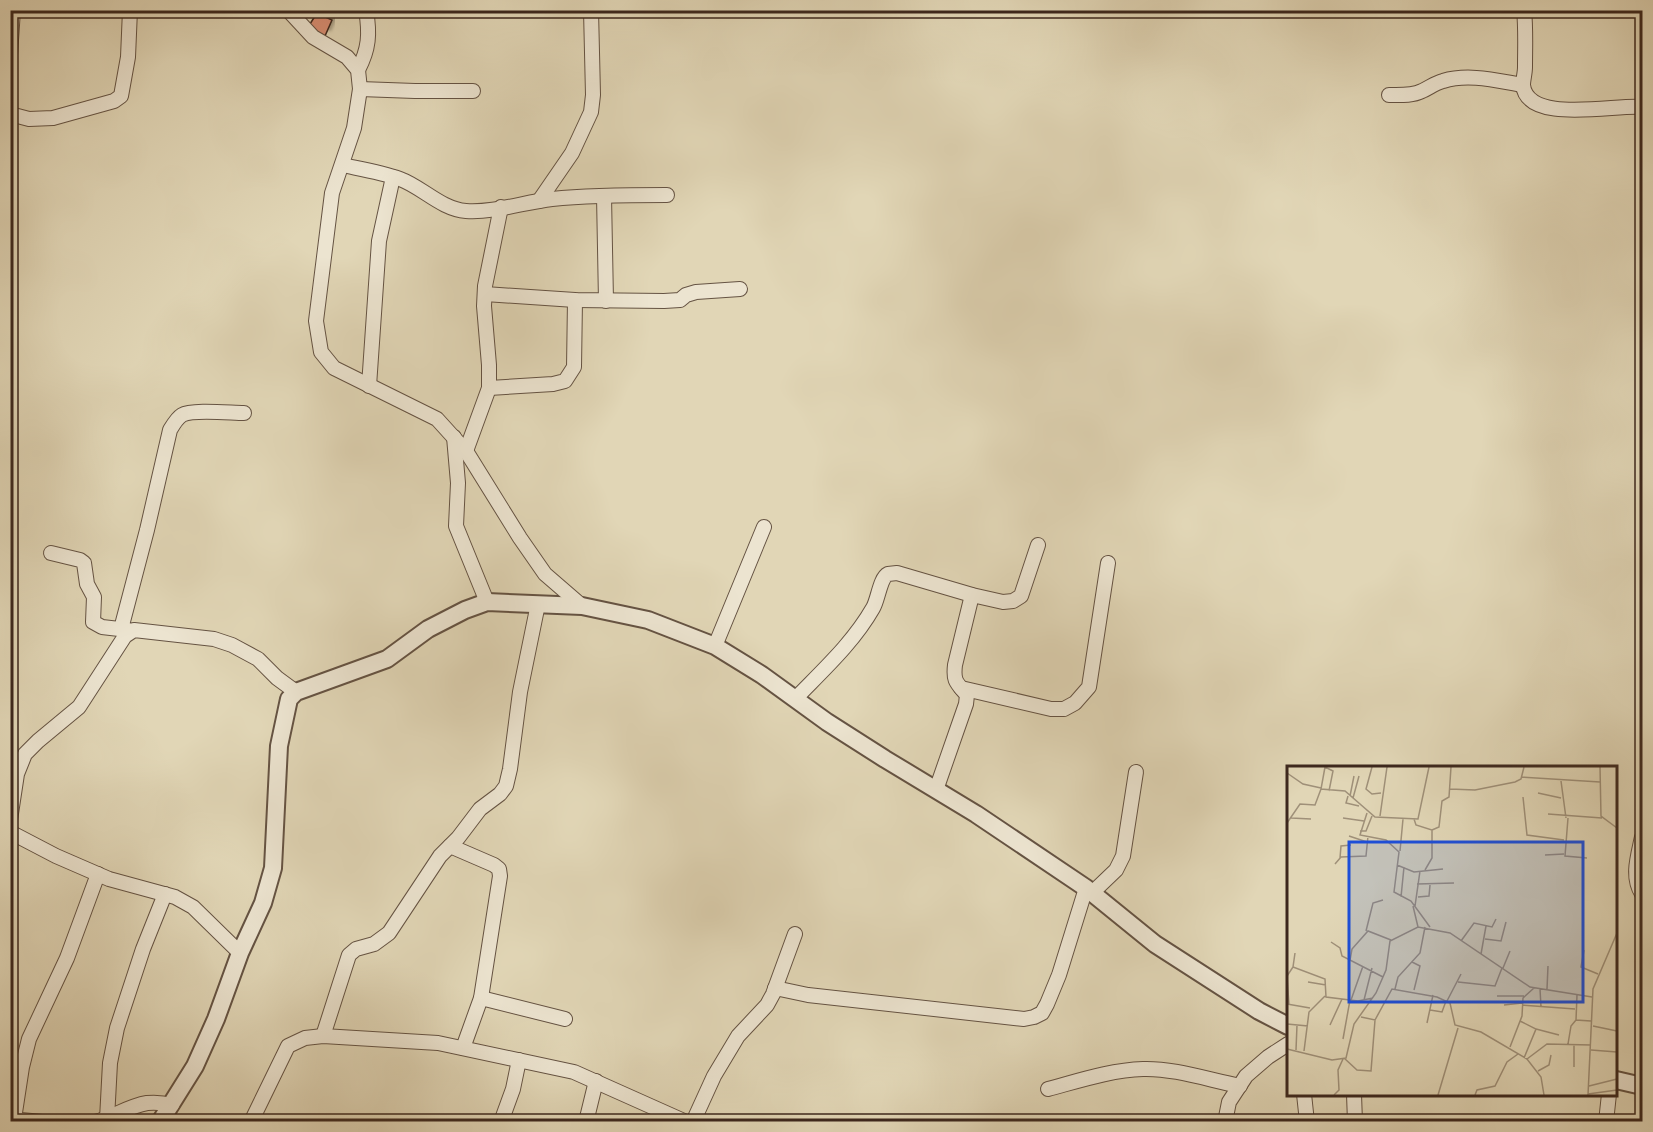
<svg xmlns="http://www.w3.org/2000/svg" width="1653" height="1132" font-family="'Old Standard TT',serif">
<defs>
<filter id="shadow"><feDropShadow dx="5.5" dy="-5.5" stdDeviation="1.5" flood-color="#0004"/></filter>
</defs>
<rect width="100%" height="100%" fill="#e1d6b6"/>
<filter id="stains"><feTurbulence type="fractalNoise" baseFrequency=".00333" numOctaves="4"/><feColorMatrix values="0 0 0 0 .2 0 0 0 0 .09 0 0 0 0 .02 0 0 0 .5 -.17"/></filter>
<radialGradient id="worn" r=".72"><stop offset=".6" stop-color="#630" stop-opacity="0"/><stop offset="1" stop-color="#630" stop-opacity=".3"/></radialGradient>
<polygon fill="#d98e73" stroke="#3c271d" stroke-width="1.5" filter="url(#shadow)" points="317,13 332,20 325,36 308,27"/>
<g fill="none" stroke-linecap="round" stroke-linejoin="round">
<defs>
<g id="minor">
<polyline points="288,10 313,37 347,57 358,70 360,89 354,128 332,193 316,321 321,352 334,368 437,419 466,451 520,538 545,574 582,606"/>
<path d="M 1524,10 C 1526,29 1525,48 1525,67 C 1525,73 1523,80 1523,85 C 1527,125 1616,104 1642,107"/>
<polyline points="10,55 13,10"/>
<path d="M 358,70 C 369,49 370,34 366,10"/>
<polyline points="360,89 415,91 473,91"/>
<path d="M 1389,95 C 1399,95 1412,96 1422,91 C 1429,88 1435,83 1443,81 C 1469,73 1498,81 1523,85"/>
<polyline points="10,114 29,119 53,118 114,101 121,96 128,57 130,10"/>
<path d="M 342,165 C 361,169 381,172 400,179 C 422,187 441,209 466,211 C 493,213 525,202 552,199 C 590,195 629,195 667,195"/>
<polyline points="604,196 606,301"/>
<polyline points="539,201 572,153 591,112 593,95 591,10"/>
<polyline points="485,294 575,300 664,301 680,300 686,295 696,292 740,289"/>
<polyline points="369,386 379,241 393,177"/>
<polyline points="489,388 553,384 565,381 574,367 575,300"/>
<polyline points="454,437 458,483 456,526 487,602"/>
<polyline points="466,451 489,388 489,365 484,306 485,286 501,207"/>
<polyline points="51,553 80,560 84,563 87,584 94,597 93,622 102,627 128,630"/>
<path d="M 121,629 L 147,530 L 170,430 C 173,425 177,418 182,415 C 192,409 231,413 244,413"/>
<polyline points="715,646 764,527"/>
<polyline points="961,688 1051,709 1064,709 1075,703 1089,687 1108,563"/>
<path d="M 795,699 C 823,670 853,643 873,608 C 878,600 880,578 888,574 C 888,574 897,573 897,573 L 972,595 L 1003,602 L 1013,601 L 1021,596 L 1038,545"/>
<path d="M 936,790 L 966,704 L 967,695 C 957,683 953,682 955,665 L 972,595"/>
<polyline points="10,820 17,774 25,754 38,741 79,707 125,636 134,630 214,639 232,645 258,659 277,678 296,692"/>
<polyline points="10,832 56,856 109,879 175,897 193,907 240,953"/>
<path d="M 1642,837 C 1638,856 1631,877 1642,894"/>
<polyline points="450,846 494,865 499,869 500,876 481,998 463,1048"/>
<polyline points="1092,893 1116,870 1123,856 1136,772"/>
<polyline points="775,988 808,995 1024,1019 1034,1017 1042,1013 1047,1004 1059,975 1086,888"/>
<polyline points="481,998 565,1019"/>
<polyline points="323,1036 349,955 356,949 374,944 389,933 440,856 458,838 480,809 500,794 506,786 510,769 520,692 538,604"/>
<path d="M 1048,1089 C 1078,1081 1111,1070 1143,1069 C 1174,1068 1209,1080 1240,1086"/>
<polyline points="1304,1094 1307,1122"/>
<polyline points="1354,1094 1355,1122"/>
<polyline points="10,1119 42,1122"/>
<polyline points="14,1119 22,1067 29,1039 67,958 98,874"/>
<polyline points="107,1119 110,1063 117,1028 143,949 165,894"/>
<path d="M 95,1122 C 113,1117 129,1106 147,1103 C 156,1102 164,1103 172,1105"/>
<polyline points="251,1122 288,1046 305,1038 323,1036 438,1043 574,1072 686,1122"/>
<polyline points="501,1122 513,1089 519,1060"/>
<polyline points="586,1122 596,1081"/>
<polyline points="693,1122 714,1076 738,1036 767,1005 773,994 795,934"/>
<polyline points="1225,1122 1229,1102 1246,1076 1268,1057 1288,1044"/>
<polyline points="1606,1122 1609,1094"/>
</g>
<g id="tertiary">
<polyline points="1616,1080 1642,1086"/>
<polyline points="160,1122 195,1066 216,1019 240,953 263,903 273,868 279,746 289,699 296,692 387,659 428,629 465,610 487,602 582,606 648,620 715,646 762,675 827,722 885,759 976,814 1086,888 1155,944 1259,1011 1288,1026"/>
</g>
</defs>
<use href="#minor" stroke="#655343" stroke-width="16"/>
<use href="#tertiary" stroke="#655343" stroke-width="20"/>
<use href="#minor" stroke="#ece4d0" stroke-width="14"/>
<use href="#tertiary" stroke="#ece4d0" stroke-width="16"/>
</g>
<g transform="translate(1287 766)">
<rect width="330" height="330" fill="#e1d6b6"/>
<path fill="none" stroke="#9f9079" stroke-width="1.5" d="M 38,1 L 34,23 L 58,25 L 88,51 L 131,53 L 142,1M 38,1 L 46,5 L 42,25M 85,1 L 79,23 L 85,28 L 94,27M 313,1 L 314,50 L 330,62M 0,7 L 16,18 L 34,22M 235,11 L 313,16M 274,15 L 279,52M 163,23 L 188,24 L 228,16 L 234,13 L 237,1M 251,27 L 274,32M 61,30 L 59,37 L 72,40M 63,30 L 67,10M 236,31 L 240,69 L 277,74M 66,32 L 72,10M 80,47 L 73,69 L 99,74 L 112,86 L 107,126 L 124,135 L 143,161M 261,48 L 315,52M 93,50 L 100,1M 4,52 L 24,53M 56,52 L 77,55M 281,52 L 278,90 L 300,92M 127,53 L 129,59 L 145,64 L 145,92 L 138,104M 0,57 L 13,38 L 28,39 L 34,23M 145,64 L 152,61 L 155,35 L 162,31 L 164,1M 73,65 L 79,65 L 85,50M 62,70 L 80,76M 113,85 L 116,53M 258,89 L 277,88M 53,92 L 54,80 L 64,79M 48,98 L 54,91 L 79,90 L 81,70M 110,99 L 127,106 L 156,103M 130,118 L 167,117M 114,131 L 117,101M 131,131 L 142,130 L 143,119M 126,140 L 131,161M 128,140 L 133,105M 79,165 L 86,137 L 96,134M 198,173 L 214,175 L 219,156M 174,175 L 187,157 L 205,161 L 209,153M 44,176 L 53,182 L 55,190 L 96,211M 297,184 L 294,201 L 311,208M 8,187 L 6,201 L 38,213 L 39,231 L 71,235 L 86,232M 194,188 L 199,160M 63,194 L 65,183 L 81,165 L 104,174M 125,196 L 133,200 L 127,224M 216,202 L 223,185M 21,216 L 39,219M 171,216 L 208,220 L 215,202M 108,223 L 111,211 L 133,187 L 138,161M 253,223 L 254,241M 260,223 L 261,200M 290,229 L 289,254 L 304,255M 210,230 L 237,230M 64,234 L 76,200M 77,234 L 85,202M 160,235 L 174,208M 0,238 L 23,242M 2,239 L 0,210 L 6,201M 217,239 L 235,237M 235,239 L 288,243M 143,244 L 155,246 L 159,235M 74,251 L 88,254 L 105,223 L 150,231 L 163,237 L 168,259 L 194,266 L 240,293 L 254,311 L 257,329M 233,255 L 249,263 L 237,292M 140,257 L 146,229M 0,258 L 21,260M 43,259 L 55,233M 306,260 L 330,265M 249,263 L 272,269M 56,273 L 63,234M 281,278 L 284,260 L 289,254M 223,281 L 235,250 L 236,232 L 247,222M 0,283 L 45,294 L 59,292 L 67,258 L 89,227 L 99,204 L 103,175 L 131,161 L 163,167 L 243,221 L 305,231M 9,284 L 10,259M 304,284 L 330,286M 17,285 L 22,246 L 38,230M 57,292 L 70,304 L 84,305 L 88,254M 240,293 L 260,278 L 304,279M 287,301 L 287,278M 251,305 L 262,299 L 264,289M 302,320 L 330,313M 301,328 L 330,324M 47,329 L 52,324 L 51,304 L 56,293M 151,329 L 171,262M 188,329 L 190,324 L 208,320 L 220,296 L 231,288M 301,329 L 306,223 L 330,167"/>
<path fill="#1d4ed8" fill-opacity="0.15" stroke="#1d4ed8" stroke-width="3" d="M 62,76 L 296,76 L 296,236 L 62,236 Z"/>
<rect width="330" height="330" fill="none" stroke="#3c271d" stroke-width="3"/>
</g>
<rect width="1653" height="1132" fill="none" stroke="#e1d6b6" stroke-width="36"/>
<rect x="12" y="12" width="1629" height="1108" fill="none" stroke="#3c271d" stroke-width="3"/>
<rect x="18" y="18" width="1617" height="1096" fill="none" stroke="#3c271d" stroke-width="1.5"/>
<rect width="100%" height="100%" filter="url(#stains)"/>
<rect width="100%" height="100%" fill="url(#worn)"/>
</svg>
